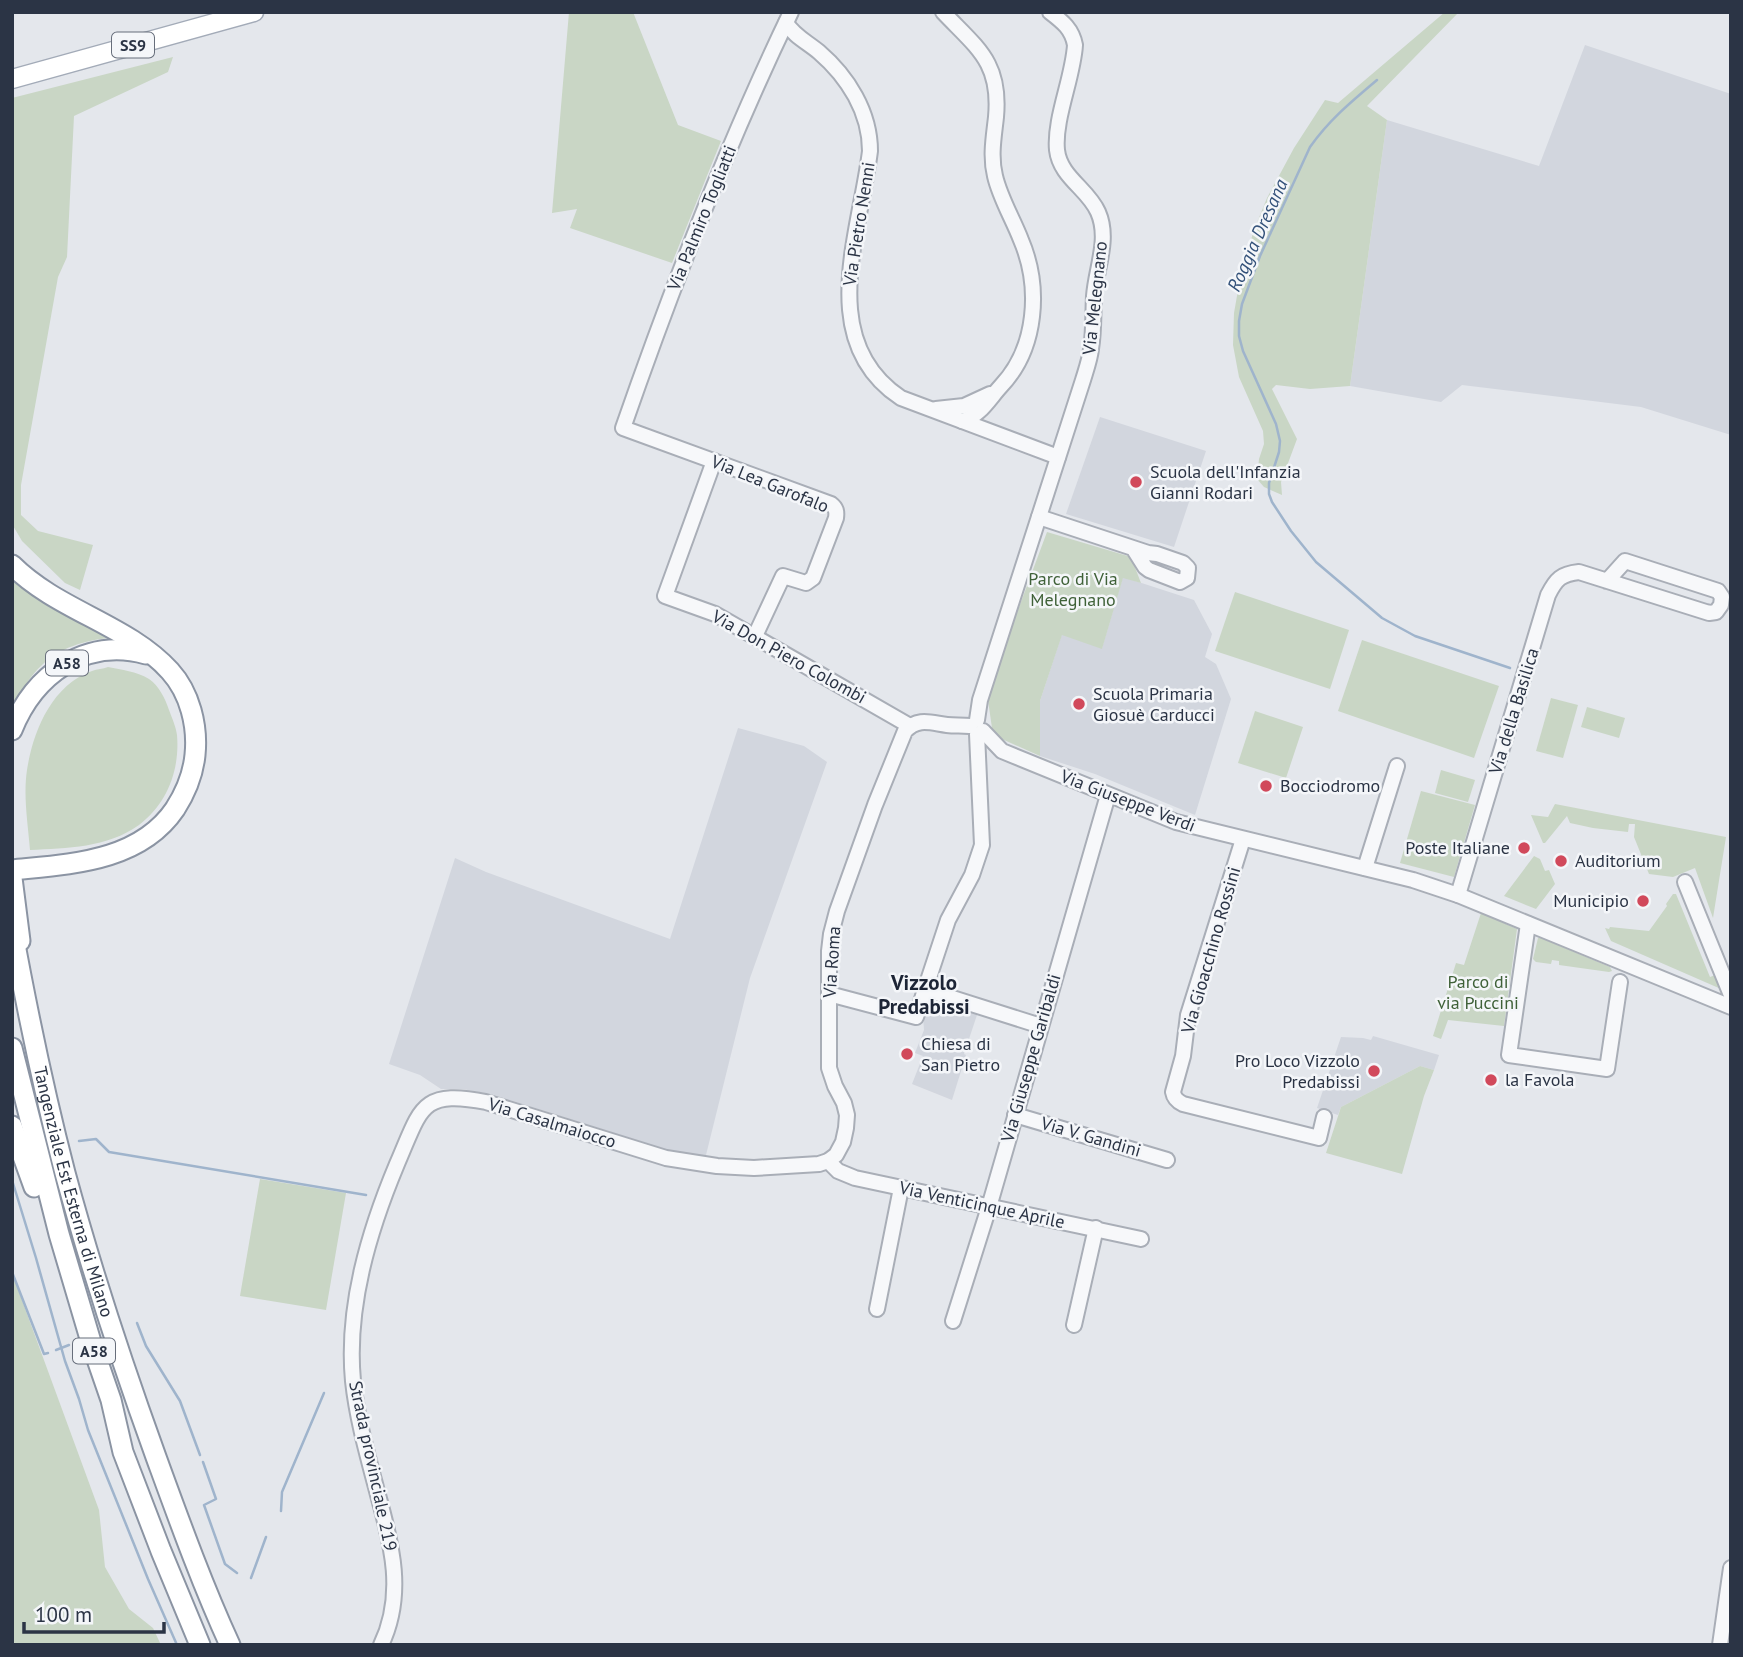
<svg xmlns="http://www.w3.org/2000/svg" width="1743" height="1657" font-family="'PT Sans',sans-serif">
<rect width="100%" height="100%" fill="#e4e7ec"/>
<g fill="#d2d6de">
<polygon points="1585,45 1731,94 1731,435 1641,407 1462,385 1441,402 1350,386 1387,120 1539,166"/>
<polygon points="1100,417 1206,451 1174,547 1066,514"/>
<polygon points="1123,577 1194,600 1212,634 1205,657 1216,664 1231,699 1195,815 1095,774 1040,756 1040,701 1062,634 1102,648"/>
<polygon points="738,728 804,746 827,762 750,978 705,1159 668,1150 491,1094 462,1089 441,1089 420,1075 389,1064 455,858 486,872 670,939"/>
<polygon points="928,996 978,1012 964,1054 966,1055 952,1100 912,1084 923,1056 915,1053 924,1030 923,1016"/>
<polygon points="1373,1036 1439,1055 1434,1070 1420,1066 1341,1107 1338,1115 1317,1108 1341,1037 1363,1038 1371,1040"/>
</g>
<g fill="#c9d6c5">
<polygon points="569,12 633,12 678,125 721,141 672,263 570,228 577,209 552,213"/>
<polygon points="1445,12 1459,12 1367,106 1387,120 1350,386 1310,389 1276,385 1272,389 1297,439 1281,482 1282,495 1264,487 1257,479 1259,459 1264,444 1263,431 1239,377 1233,345 1234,313 1241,273 1254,230 1267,198 1294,148 1325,100 1338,103"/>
<polygon points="173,57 168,72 74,116 67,257 58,277 21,485 21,515 38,531 93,545 80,590 65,583 22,541 12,524 12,98"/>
<polygon points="1047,532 1131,557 1141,583 1123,578 1102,649 1062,635 1040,701 1040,756 993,735 987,693"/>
<path d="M 12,581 L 49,607 L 109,638 C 86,640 59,648 42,665 C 30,676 21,692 12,706 Z"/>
<polygon points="1235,592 1349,630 1330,689 1215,651"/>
<polygon points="1362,640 1499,686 1474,758 1338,711"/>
<path d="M 108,667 C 122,670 136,671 149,679 C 159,686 165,698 169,710 C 172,718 176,727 177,735 C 180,770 167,804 139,825 C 107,848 67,848 30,850 C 28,824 23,796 27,770 C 33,731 52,685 92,671 C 97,669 103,669 108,667 Z"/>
<polygon points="1551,698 1578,705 1563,758 1536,751"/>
<polygon points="1587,707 1625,718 1619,738 1581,727"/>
<polygon points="1255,711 1303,727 1286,778 1238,763"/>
<polygon points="1441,770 1475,780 1468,802 1435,793"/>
<polygon points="1421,791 1475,805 1454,877 1400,863"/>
<polygon points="1555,804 1726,837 1713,918 1695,868 1673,877 1649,874 1634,837 1635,824 1629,824 1628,832 1593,828 1570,823 1567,816 1545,843 1543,843 1531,815 1548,817"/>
<polygon points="1534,856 1540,859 1545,871 1549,870 1555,884 1536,909 1504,896"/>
<polygon points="1673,894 1676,894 1710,977 1718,974 1721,989 1611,941 1605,928 1609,929 1610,927 1649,931 1667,906 1666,904"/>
<polygon points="1481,913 1517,929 1504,1026 1448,1020 1441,1039 1433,1036 1456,963 1464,965"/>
<polygon points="1538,938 1541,938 1610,967 1612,971 1609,972 1559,965 1559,961 1552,960 1551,964 1536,962 1533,959"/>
<polygon points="1420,1066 1434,1070 1424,1096 1402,1174 1326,1153 1341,1107"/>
<polygon points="260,1179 346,1193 326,1310 240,1296"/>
<polygon points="12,1273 99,1510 105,1567 129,1609 153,1628 161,1645 12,1645"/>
</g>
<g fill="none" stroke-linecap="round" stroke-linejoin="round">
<g stroke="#9fb4cc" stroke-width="2.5">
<path d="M 1377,80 C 1352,101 1329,120 1310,147 L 1260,256 L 1242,304 L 1239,321 L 1239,336 L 1243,351 L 1276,424 L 1280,441 L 1279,452 L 1269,483 L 1269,494 L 1272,502 L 1291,531 L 1316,562 L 1382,618 L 1415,636 L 1510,668"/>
<polyline points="79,1141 96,1139 109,1152 366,1195"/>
<polyline points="12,1180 36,1258 65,1361 79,1399 88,1430 148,1579 177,1645"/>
<polyline points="12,1272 44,1354 48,1353"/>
<polyline points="137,1323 146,1346 180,1401 200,1455"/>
<polyline points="56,1350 69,1345"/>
<polyline points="203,1462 216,1499 204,1505 225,1564 237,1573"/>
<polyline points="281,1511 282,1492 324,1393"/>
<polyline points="251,1578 266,1537"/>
</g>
<defs>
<g id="minor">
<path d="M 943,12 C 977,48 1001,62 996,117 C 994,136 990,156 995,176 C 1000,198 1013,219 1021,240 C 1041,287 1037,348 1001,386 C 989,399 980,416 962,421"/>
<path d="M 786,23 C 794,36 807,42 819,52 C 848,77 870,112 870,151 C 860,233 815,341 901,398 L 1058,457"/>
<polyline points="936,409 964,406 990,394"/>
<polyline points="714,461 665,596 715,614 910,726"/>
<polyline points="1039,517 1148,553 1157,554 1183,563 1188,568 1187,578 1180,582 1149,570 1145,567 1133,548"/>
<path d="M 755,636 L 783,576 L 806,583 L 813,578 L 836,518 C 837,511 836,508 831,504 L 623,428 C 672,287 726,147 791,12"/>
<path d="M 977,720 L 980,700 L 1083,380 C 1086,370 1090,359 1091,349 C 1094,331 1093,313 1094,296 C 1096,268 1110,239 1098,212 C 1088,189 1060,177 1057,150 C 1054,119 1073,78 1075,45 C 1072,29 1063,22 1050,12"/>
<polyline points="983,731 1002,751 1176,822 1413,880 1458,895 1731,1007"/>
<path d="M 1243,839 L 1188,1015 L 1183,1056 L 1173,1092 C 1174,1098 1177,1101 1183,1104 L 1319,1138 L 1324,1117"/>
<polyline points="1365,868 1397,766"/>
<polyline points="1685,882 1731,995"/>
<path d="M 1458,895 L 1548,595 C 1556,579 1561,574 1579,572 L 1709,613 L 1716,612 L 1721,605 L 1722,597 L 1718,591 L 1625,561 L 1607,581"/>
<polyline points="1528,924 1509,1055 1607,1069 1620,982"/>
<polyline points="924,989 1041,1026"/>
<polyline points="829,994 916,1017 948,920 972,875 982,845 977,734"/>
<polyline points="1015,1115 1167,1160"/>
<polyline points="828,1161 838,1171 855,1178 1141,1239"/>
<polyline points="877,1309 901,1188"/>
<polyline points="953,1321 989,1207 1108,795"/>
<polyline points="1074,1325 1096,1228"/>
<path d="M 381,1645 C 405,1595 392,1545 378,1495 C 368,1457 357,1419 353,1381 C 346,1307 369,1231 397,1164 C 421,1109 420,1089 486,1102 L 666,1158 L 717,1166 L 754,1168 L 819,1164 L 828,1161 L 836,1155 L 843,1142 L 846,1128 L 847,1115 L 844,1103 L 835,1086 L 829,1068 L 829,951 L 831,934 L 837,911 L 875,805 L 905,731 C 918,717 931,723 947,725 C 955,726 962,725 970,726"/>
<polyline points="1720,1645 1731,1568"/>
</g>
<polyline id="major" points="12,79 254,12"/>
<g id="highway">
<path d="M 12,565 C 58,611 127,624 170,671 C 190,693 198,726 195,755 C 193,775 186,792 175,809 C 139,862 70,864 12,870"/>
<path d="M 12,730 C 34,675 85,637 146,654"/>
<polyline points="12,878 20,941"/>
<path id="s1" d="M 12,928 C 27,1010 44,1092 65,1173 C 91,1269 122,1363 156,1457 C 179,1520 202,1584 230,1645"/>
<polyline points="12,1048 59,1234 91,1342 111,1400 123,1452 161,1551 200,1645"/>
<polyline points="12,1126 34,1187"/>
</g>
</defs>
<use href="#minor" stroke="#a9aeb7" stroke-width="18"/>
<use href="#major" stroke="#a3abb8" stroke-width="21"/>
<use href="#highway" stroke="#8b94a3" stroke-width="23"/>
<use href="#minor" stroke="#f7f8fa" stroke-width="14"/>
<use href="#major" stroke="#fff" stroke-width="18"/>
<use href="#highway" stroke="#fff" stroke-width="19"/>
</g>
<g fill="#d1495b" stroke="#f4f6f9" stroke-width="2.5">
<circle cx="1136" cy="482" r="7"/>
<circle cx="1079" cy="704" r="7"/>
<circle cx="1266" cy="786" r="7"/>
<circle cx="1524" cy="848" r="7"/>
<circle cx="1561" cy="861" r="7"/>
<circle cx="1643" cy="901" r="7"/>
<circle cx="907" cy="1054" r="7"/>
<circle cx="1374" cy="1071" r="7"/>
<circle cx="1491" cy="1080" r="7"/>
</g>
<g text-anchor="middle" stroke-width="5" stroke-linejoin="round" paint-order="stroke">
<g fill="#f4f6f9" stroke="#676e7b" stroke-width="2">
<rect x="112" y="32.5" width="42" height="25" rx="5"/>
<rect x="46" y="650.5" width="42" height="25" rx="5"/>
<rect x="73" y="1338.5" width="42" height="25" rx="5"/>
</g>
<g font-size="16" font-weight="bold" fill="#2b3445">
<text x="133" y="51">SS9</text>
<text x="67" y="669">A58</text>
<text x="94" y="1357">A58</text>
</g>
<g font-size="18" fill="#2b3445" stroke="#f4f6f9">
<text transform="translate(702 218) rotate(-68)" y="6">Via Palmiro Togliatti</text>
<text transform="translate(859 224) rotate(-81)" y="6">Via Pietro Nenni</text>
<text transform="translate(1095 298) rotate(-84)" y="6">Via Melegnano</text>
<text transform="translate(770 484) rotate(22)" y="6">Via Lea Garofalo</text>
<text transform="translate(789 657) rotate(29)" y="6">Via Don Piero Colombi</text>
<text transform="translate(1514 711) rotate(-73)" y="6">Via della Basilica</text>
<text transform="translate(1128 801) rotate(21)" y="6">Via Giuseppe Verdi</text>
<text transform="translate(1211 950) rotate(-74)" y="6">Via Gioacchino Rossini</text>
<text transform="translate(832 962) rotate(-86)" y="6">Via Roma</text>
<text transform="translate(1031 1058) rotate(-74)" y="6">Via Giuseppe Garibaldi</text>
<text transform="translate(552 1123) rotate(17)" y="6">Via Casalmaiocco</text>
<text transform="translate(1091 1137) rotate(16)" y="6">Via V. Gandini</text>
<text dy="6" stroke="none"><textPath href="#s1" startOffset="271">Tangenziale Est Esterna di Milano</textPath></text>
<text transform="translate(982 1205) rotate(12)" y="6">Via Venticinque Aprile</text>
<text transform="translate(373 1466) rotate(78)" y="6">Strada provinciale 219</text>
</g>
<g font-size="18" fill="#2b3445" stroke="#f4f6f9" text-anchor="start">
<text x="1150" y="478">Scuola dell'Infanzia<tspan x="1150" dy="21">Gianni Rodari</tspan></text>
<text x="1093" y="700">Scuola Primaria<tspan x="1093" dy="21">Giosuè Carducci</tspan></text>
<text x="1280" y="792">Bocciodromo</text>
<text x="1510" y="854" text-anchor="end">Poste Italiane</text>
<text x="1575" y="867">Auditorium</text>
<text x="1629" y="907" text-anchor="end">Municipio</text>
<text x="921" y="1050">Chiesa di<tspan x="921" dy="21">San Pietro</tspan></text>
<text x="1360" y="1067" text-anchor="end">Pro Loco Vizzolo<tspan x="1360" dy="21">Predabissi</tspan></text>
<text x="1505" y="1086">la Favola</text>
</g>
<g font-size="18" fill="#3f6138" stroke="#f4f6f9">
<text x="1073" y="585">Parco di Via<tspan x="1073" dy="21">Melegnano</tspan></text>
<text x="1478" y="988">Parco di<tspan x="1478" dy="21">via Puccini</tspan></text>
</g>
<g font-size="19" font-style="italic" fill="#34527a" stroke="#f4f6f9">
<text transform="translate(1257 235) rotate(-66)" y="7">Roggia Dresana</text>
</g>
<g font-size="21" font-weight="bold" fill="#1d2536" stroke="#f4f6f9">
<text x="924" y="990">Vizzolo<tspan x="924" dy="24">Predabissi</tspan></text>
</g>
</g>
<rect width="1743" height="1657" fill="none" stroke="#2b3445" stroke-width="28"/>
<path d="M24 1622v10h140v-10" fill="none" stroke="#2b3445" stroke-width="3.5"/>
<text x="35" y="1622" font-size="21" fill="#2b3445" stroke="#f4f6f9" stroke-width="5" paint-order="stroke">100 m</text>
</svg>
